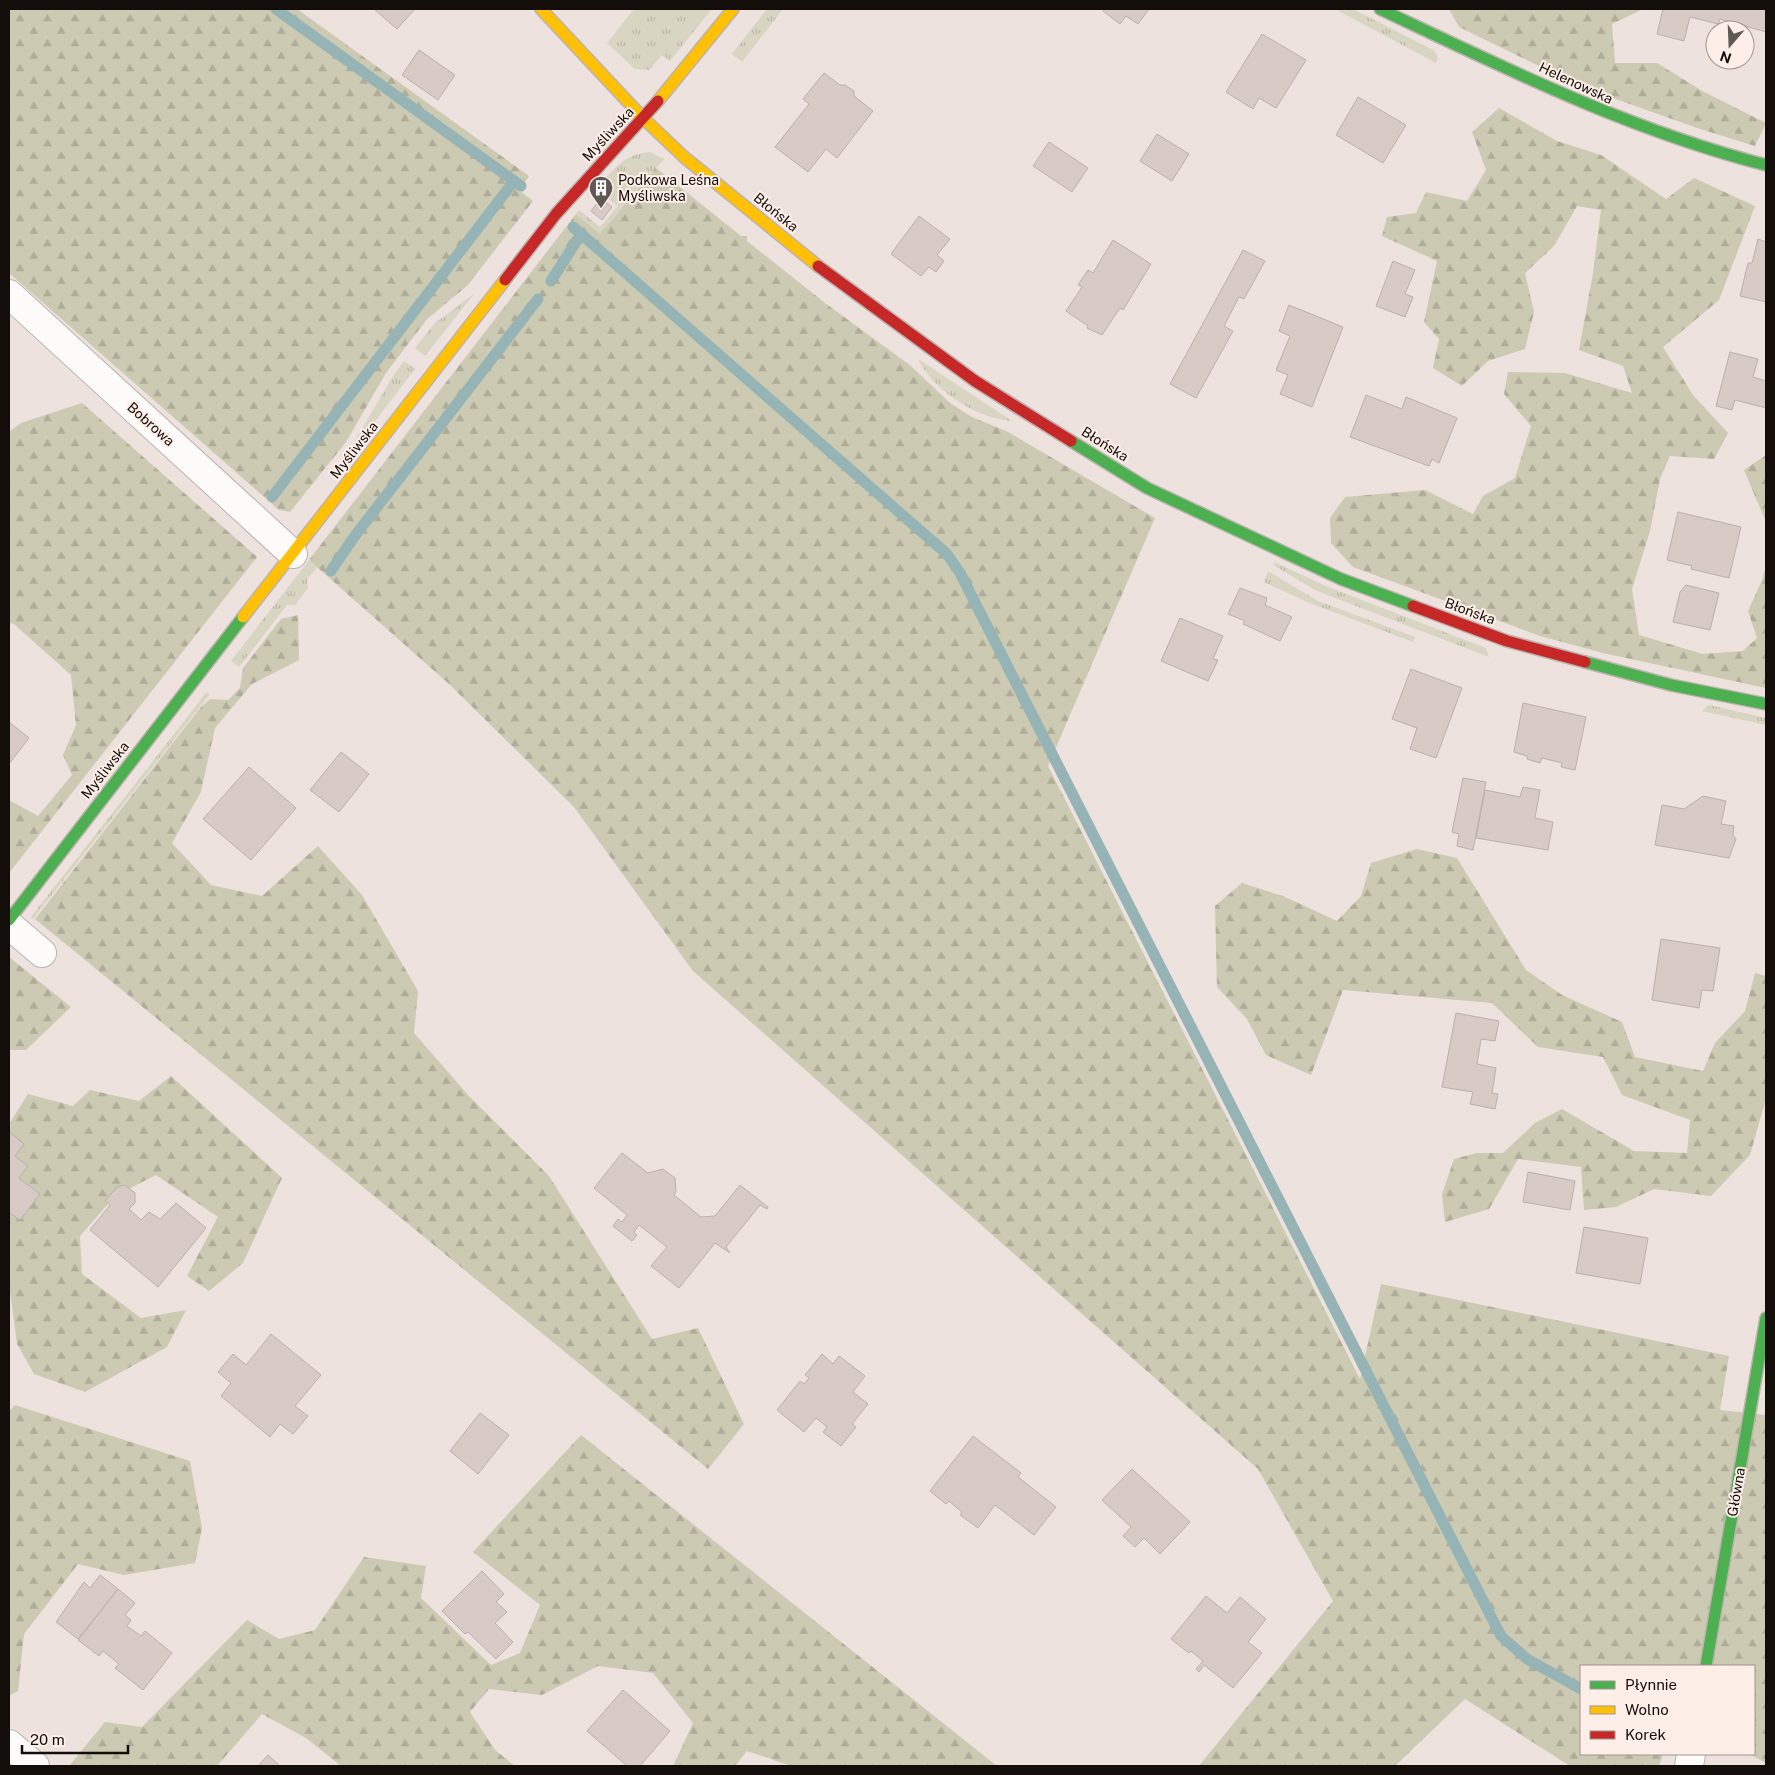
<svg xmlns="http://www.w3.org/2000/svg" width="1775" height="1775" font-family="'Public Sans',sans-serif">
<defs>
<pattern id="grass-tufts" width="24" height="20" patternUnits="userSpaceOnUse" patternTransform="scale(1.25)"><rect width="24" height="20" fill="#d8d5c2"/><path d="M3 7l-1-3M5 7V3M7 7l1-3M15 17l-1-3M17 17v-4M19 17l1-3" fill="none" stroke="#b8b6a5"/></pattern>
<pattern id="forest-firs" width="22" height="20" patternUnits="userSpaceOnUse" patternTransform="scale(1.25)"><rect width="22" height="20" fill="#cdcab3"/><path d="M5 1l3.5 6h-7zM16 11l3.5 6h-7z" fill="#afac99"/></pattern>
</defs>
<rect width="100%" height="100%" fill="#ede2dd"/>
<g fill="url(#grass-tufts)">
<polygon points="634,9 712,9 670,61 662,55 649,70 635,69 607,43"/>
<polygon points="767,9 783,9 742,62 732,54"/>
<polygon points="1335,9 1353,9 1435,51 1438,59 1436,63"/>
<path d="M 650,152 L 664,159 L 600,234 L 576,214 L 579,210 L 600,227 L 618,206 L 595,189 C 614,170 623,154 650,152 Z"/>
<polygon points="474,294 425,356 415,348 435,323"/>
<path d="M 918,359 L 1012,421 C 977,419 933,390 918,359 Z"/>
<polygon points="404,361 415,369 353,450 351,448 391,379"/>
<polygon points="309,560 317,568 307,579 308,588 295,605 287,605 239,667 231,661"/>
<polygon points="1274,562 1328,587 1486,648 1489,657 1317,591 1275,566"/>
<polygon points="1268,571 1318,601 1415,637 1413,642 1307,602 1264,582"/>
<polygon points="206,693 210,694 33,919 31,917"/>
<polygon points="1709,705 1766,718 1766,725 1702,711"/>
</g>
<g fill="url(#forest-firs)">
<polygon points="9,9 297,9 529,176 519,190 533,201 467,286 427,319 386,373 346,442 290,512 279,510 9,273"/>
<polygon points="1449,9 1643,9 1612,24 1615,63 1657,63 1704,92 1766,123 1755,146 1697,128 1582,87 1459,27"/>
<polygon points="1499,108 1557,141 1601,155 1666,199 1694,178 1755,206 1719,300 1663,347 1693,395 1728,433 1714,459 1670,456 1660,479 1650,531 1632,589 1639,635 1703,654 1743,651 1757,638 1748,611 1762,580 1766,566 1766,688 1603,653 1540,636 1353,567 1331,543 1330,518 1345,497 1425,490 1473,514 1483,496 1515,478 1531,426 1504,394 1508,372 1565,373 1632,393 1623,366 1579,350 1593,273 1601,210 1577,206 1554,246 1525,273 1534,312 1525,349 1488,361 1462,386 1433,368 1439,339 1424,322 1437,261 1382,236 1387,217 1416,213 1426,192 1467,201 1486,170 1472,132"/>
<polygon points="656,168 741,236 747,236 747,241 825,303 911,366 950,403 972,417 1008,432 1155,518 1048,766 1360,1379 1381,1284 1729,1356 1720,1410 1766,1415 1766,1763 1749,1754 1754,1754 1754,1666 1581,1666 1581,1754 1663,1754 1659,1766 1570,1766 1465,1699 1395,1766 1199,1766 1333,1601 1258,1469 693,971 574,807 449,684 309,560 576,214 600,234"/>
<polygon points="82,403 257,557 9,873 9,800 38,816 72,775 63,755 76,725 71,675 14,624 9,623 9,432 21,423"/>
<polygon points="1766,455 1766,522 1744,470"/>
<polygon points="298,615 299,660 252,684 215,728 201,792 172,843 211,885 262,896 318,846 362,895 418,991 414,1033 469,1096 549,1176 652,1339 698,1328 744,1424 708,1469 35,919 201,707 210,699 228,700 240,688 243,668 281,619"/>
<polygon points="1417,849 1457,858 1526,970 1562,995 1622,1022 1635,1057 1703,1071 1715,1043 1745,1011 1755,973 1766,976 1766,1098 1750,1155 1711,1196 1654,1189 1616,1207 1584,1210 1581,1167 1518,1159 1489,1209 1445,1222 1442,1194 1454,1159 1477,1153 1503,1153 1535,1123 1562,1109 1634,1151 1687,1153 1690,1120 1622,1095 1603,1057 1538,1047 1492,1003 1343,990 1311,1075 1266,1055 1247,1019 1217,987 1215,906 1242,883 1283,896 1337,921 1361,896 1371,863"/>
<polygon points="9,957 71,1007 26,1050 9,1050"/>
<polygon points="171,1076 282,1178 243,1263 209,1291 187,1276 218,1217 156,1175 115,1196 80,1236 82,1274 141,1318 186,1310 167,1347 85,1392 34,1374 17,1344 9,1284 9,1124 28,1094 73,1106 90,1090 139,1101"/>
<polygon points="15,1405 190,1461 202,1528 195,1563 124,1575 78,1564 24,1634 18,1691 9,1696 9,1411"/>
<polygon points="581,1435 997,1766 791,1766 747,1751 735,1766 673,1766 693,1723 653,1673 598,1666 542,1695 489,1689 470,1712 495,1750 515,1766 341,1766 306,1738 262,1714 217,1766 69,1766 105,1722 142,1727 247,1620 279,1639 315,1630 364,1557 426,1566 421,1598 491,1665 520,1653 540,1605 473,1552"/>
</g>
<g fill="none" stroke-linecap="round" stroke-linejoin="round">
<g stroke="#96b4b5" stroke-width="11">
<polyline points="276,9 521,186"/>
<polyline points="573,227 947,554 960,573 1501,1636 1527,1659 1581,1689"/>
<polyline points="551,281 581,234"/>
<polyline points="272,497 514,181"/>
<polyline points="331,571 354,537 538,299"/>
</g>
</g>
<g fill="#d8cbc5" stroke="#b9b0ad">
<polygon points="374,9 415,9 397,29"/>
<polygon points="1104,9 1149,9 1138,24 1126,16 1120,24 1103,11"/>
<polygon points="1663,9 1766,9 1766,32 1720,19 1718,24 1690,17 1684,41 1657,34"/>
<polygon points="1262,34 1306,60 1276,108 1259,98 1253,109 1226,92"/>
<polygon points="419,50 455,75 438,100 402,75"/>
<polygon points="824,73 840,85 845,85 854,91 854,96 873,111 837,158 826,149 808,172 775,147 809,104 803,99"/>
<polygon points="1358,97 1406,125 1383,163 1336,135"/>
<polygon points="1157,134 1189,154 1172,181 1140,161"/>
<polygon points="1049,142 1088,168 1072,192 1033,166"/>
<polygon points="601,198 612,207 602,220 591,211"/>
<polygon points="919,216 950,239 937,255 944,261 936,272 929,267 921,276 891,254"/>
<polygon points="1758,239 1766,242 1766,302 1740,296 1748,263 1752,263"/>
<polygon points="1113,240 1151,264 1123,310 1120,308 1102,335 1087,328 1088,326 1066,311 1082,287 1078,285 1088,270 1093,273"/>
<polygon points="1243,250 1265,261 1244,299 1239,297 1224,326 1233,331 1196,398 1170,384"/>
<polygon points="1393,261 1415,270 1405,294 1413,297 1405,317 1376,306"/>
<polygon points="1289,305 1343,327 1312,407 1280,394 1288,375 1276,370 1290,336 1279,331"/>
<polygon points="1730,352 1758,359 1753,377 1766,381 1766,408 1735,400 1732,410 1716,406"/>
<polygon points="1366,395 1402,409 1406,397 1457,418 1439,463 1432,459 1429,466 1350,437"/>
<polygon points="1678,512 1741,527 1729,578 1691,569 1692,566 1667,560"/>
<polygon points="1686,585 1719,593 1710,630 1673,622 1680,592"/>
<polygon points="1240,588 1267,598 1265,605 1292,617 1280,641 1243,624 1245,621 1228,614"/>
<polygon points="1180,618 1223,636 1213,659 1218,660 1208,681 1161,661"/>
<polygon points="1411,669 1462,688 1436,758 1410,749 1417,728 1392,719"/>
<polygon points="1523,703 1586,717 1575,770 1561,767 1562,763 1542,758 1540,763 1527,759 1527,756 1514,752"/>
<polygon points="9,722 29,738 9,764"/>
<polygon points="341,752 369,774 339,812 310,790"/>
<polygon points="249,767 296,808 251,860 203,819"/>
<polygon points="1463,778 1486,782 1473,850 1457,846 1459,834 1452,832"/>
<polygon points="1523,787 1540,790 1535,818 1553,822 1548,850 1476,838 1485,790 1520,797"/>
<polygon points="1703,796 1726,801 1721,824 1734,826 1733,835 1736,839 1729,858 1655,845 1662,805 1684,809"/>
<polygon points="1661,939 1720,948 1713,991 1702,990 1699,1008 1652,1000"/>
<polygon points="1456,1013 1499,1021 1495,1041 1481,1039 1477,1064 1496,1068 1492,1093 1498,1094 1495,1109 1470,1104 1473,1092 1442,1087"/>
<polygon points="9,1132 24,1144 15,1156 28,1166 19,1178 40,1194 20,1220 9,1212"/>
<polygon points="622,1153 648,1173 663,1169 675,1178 676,1192 674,1195 701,1217 715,1216 740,1185 768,1207 767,1209 760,1205 726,1247 730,1253 715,1243 679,1288 651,1266 667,1247 639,1225 634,1232 637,1235 632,1241 613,1226 618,1219 622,1222 627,1215 594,1188"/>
<polygon points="1528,1172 1575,1181 1570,1210 1523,1202"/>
<polygon points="125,1185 135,1193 135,1203 129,1209 141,1220 149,1212 160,1219 176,1203 206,1228 158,1287 90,1230 110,1205 105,1201 117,1187"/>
<polygon points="1584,1227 1648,1238 1640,1284 1576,1273"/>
<polygon points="271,1334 321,1375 295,1406 308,1416 293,1434 280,1424 270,1437 221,1396 231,1383 218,1372 233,1354 246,1365"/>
<polygon points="822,1354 833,1364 839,1356 865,1376 853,1392 868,1404 852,1424 856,1427 841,1446 823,1432 827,1427 816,1418 804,1432 777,1410 800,1381 804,1384 809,1378 805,1375"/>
<polygon points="480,1413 509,1435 478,1474 450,1451"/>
<polygon points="973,1436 1021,1473 1018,1477 1056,1507 1034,1535 995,1505 978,1528 960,1515 962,1512 949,1501 946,1504 930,1491"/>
<polygon points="1132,1469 1190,1522 1160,1554 1144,1538 1135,1547 1123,1536 1131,1527 1102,1500"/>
<polygon points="482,1571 504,1594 496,1602 507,1612 495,1623 513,1642 496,1659 468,1632 465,1634 442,1611"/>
<polygon points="100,1575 118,1589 78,1639 56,1622 84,1582 90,1588"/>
<polygon points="118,1589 135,1603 125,1615 131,1620 127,1626 141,1636 145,1631 172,1653 143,1690 115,1668 119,1664 103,1651 99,1656 78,1640"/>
<polygon points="1206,1596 1227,1613 1240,1597 1266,1619 1248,1642 1262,1653 1233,1688 1204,1665 1199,1672 1196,1669 1203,1661 1191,1651 1189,1653 1171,1639"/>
<polygon points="623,1690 670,1731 640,1766 627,1766 587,1731"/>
<polygon points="268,1755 280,1766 258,1766"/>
</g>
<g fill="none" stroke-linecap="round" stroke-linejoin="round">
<defs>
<g id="street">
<polyline points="9,294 293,554"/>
<polyline points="9,925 42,953"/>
<polyline points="9,1744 35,1766"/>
<polyline points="1689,1766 1691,1754"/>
</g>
<g id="fast">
<path d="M 1380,9 C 1507,69 1629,130 1766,165"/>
<polyline points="1071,441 1147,488 1341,579 1413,606"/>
<polyline points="1585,662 1671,685 1766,704"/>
<polyline points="9,920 243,617"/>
<polyline points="1706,1666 1766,1318"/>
</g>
<g id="slow">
<polyline points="541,9 643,118 684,157 818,266"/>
<polyline points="658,101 733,9"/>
<polyline points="243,617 505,280"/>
</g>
<g id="jam">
<polyline points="818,266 975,381 1071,441"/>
<polyline points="505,280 556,214 658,101"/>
<polyline points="1413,606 1507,641 1585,662"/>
</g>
</defs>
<use href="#street" stroke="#bcb3af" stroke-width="30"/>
<use href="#fast" stroke="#bcb3af" stroke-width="14"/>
<use href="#slow" stroke="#bcb3af" stroke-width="14"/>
<use href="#jam" stroke="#bcb3af" stroke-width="14"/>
<use href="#street" stroke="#fcfbfa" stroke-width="28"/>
<use href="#fast" stroke="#4caf50" stroke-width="11"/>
<use href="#slow" stroke="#ffc107" stroke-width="11"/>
<use href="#jam" stroke="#c62828" stroke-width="11"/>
</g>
<defs>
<symbol id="building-pin" viewBox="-11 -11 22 30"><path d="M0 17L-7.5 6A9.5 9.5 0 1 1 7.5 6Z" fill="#605854" stroke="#fdeee7"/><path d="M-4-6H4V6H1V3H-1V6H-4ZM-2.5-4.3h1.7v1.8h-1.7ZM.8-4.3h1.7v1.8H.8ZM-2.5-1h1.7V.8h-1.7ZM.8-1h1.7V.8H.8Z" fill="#fff"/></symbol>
</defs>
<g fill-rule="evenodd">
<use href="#building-pin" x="587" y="174" width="28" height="38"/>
</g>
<g text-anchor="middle" stroke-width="4" stroke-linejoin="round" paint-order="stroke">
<g font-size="14" fill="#140e0b" stroke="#fdeee7">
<text transform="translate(1576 83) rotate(25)" y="5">Helenowska</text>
<text transform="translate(608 134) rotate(-47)" y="5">Myśliwska</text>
<text transform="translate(776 212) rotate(39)" y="5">Błońska</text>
<text transform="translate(151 424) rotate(42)" y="5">Bobrowa</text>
<text transform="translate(1105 444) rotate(32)" y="5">Błońska</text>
<text transform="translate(354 450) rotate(-52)" y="5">Myśliwska</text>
<text transform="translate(1470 611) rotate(20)" y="5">Błońska</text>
<text transform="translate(105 770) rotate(-52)" y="5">Myśliwska</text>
<text transform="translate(1736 1492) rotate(-80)" y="5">Główna</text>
</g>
<g font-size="14" fill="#140e0b" stroke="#fdeee7" text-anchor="start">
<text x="618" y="185">Podkowa Leśna<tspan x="618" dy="16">Myśliwska</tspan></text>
</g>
</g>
<rect width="1775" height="1775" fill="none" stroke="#140e0b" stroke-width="20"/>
<rect x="1580" y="1665" width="175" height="90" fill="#fdeee7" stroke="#a0948f"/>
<rect x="1590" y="1681" width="25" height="8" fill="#4caf50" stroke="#a0948f"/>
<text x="1625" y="1690" font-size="15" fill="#140e0b">Płynnie</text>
<rect x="1590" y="1706" width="25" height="8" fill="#ffc107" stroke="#a0948f"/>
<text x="1625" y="1715" font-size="15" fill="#140e0b">Wolno</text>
<rect x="1590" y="1731" width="25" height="8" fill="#c62828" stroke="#a0948f"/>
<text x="1625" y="1740" font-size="15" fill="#140e0b">Korek</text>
<g transform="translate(1730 45) rotate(199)"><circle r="24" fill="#fdeee7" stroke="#a0948f"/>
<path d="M0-4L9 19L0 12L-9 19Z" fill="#605854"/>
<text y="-8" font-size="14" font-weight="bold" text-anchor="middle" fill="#140e0b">N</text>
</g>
<path d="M22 1745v8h106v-8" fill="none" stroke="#140e0b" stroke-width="2.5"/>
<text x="30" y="1745" font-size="15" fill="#140e0b" stroke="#fdeee7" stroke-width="4" paint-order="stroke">20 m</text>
</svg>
